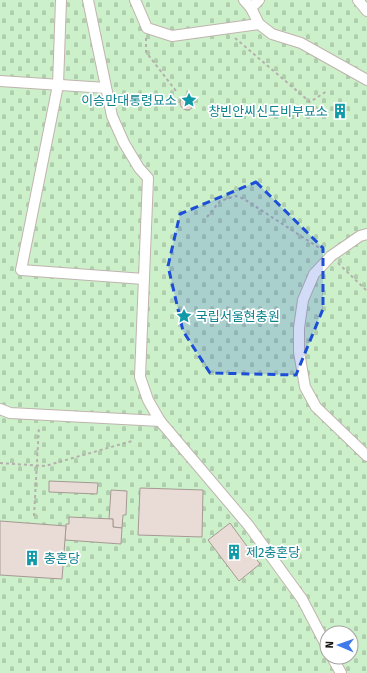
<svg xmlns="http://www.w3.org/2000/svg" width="367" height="673" font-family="'Fira Sans','Noto Sans KR',sans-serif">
<defs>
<pattern id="cemetery-stones" width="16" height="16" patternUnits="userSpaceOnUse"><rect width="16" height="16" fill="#ccf1ca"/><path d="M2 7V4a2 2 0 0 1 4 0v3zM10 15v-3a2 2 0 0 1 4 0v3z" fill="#afcead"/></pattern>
</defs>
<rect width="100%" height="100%" fill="#fef8f6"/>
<path fill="url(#cemetery-stones)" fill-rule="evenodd" d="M 0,0 L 367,0 L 367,673 L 0,673 ZM 327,633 L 351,633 L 351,657 L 327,657 Z"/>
<g fill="#e9dcd6" stroke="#a59993">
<circle cx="187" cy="103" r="7"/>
<circle cx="340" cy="111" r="3.5"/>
<polygon points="49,481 98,483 97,494 49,492"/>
<polygon points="140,488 203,490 202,537 138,535"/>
<polygon points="111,490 127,491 126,515 123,515 122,528 113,527 113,519 109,519"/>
<polygon points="69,517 113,519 113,527 122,528 121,544 65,540 66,524 69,524"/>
<polygon points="0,521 66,526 62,579 0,575"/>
<polygon points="230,523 260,564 239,581 208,540"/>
</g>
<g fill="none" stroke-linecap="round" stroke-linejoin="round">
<defs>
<g id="minor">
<polyline points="61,0 58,85 21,270 144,279"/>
<polyline points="88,0 112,116 124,143 139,168 148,178 140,377 148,400 160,421"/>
<polyline points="135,0 147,28 172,36 259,24"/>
<polyline points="244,0 251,8 259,24 272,34 301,43 367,80"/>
<polyline points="358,0 367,11"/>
<polyline points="251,8 259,0"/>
<polyline points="0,81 106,88"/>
<polyline points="367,234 360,236 331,256 314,274 303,300 299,328 299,352 305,387 316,407 367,456"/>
<polyline points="0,409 10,413 160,421 249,526 302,599 327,647"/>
<polyline points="332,657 341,673"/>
</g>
</defs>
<use href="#minor" stroke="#c0b3ae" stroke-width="12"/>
<g stroke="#b5afad" stroke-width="2" stroke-dasharray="3 3" stroke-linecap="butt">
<polyline points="146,38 146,52 176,91"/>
<polyline points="235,38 310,102 327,91"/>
<polyline points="207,217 220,201 236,196 244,199 324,251"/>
<polyline points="338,263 367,291"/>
<polyline points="0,463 45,466 132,441"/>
<polyline points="34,516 39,426"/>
</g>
<use href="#minor" stroke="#fff" stroke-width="10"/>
</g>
<path fill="#1d4ed8" fill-opacity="0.2" stroke="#1d4ed8" stroke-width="3" stroke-dasharray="8 5" stroke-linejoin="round" d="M 256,182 L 323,248 L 323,309 L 296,375 L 210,373 L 183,331 L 168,266 L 180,214 Z"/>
<defs>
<symbol id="sight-bare" viewBox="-9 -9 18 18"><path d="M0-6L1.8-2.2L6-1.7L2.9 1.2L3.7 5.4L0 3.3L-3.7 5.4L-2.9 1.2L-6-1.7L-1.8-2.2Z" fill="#0f9aa8" stroke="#fff" stroke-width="2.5" paint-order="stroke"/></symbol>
<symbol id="building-bare" viewBox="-9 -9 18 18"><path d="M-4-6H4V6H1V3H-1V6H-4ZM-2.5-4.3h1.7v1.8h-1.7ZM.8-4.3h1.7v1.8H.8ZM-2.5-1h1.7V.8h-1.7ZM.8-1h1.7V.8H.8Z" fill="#0f9aa8" stroke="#fff" stroke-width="2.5" paint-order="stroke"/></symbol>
</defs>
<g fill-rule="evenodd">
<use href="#sight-bare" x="178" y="89" width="22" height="22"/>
<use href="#building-bare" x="329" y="100" width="22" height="22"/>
<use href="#sight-bare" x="173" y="305" width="22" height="22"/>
<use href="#building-bare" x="223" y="541" width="22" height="22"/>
<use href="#building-bare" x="21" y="547" width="22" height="22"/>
</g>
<g text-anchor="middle" stroke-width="3.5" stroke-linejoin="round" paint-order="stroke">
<g font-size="13" fill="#0d838f" stroke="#fff" text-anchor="start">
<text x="177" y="105" text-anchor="end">이승만대통령묘소</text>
<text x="328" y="116" text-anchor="end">창빈안씨신도비부묘소</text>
<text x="196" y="321">국립서울현충원</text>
<text x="246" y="557">제2충혼당</text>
<text x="44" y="563">충혼당</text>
</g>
</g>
<g transform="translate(339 645) rotate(272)"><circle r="19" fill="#ffffff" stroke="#a4a2a1"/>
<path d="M0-3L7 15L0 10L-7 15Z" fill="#4079e9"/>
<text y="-6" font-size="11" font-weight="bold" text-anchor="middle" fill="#1b1614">N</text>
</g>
</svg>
